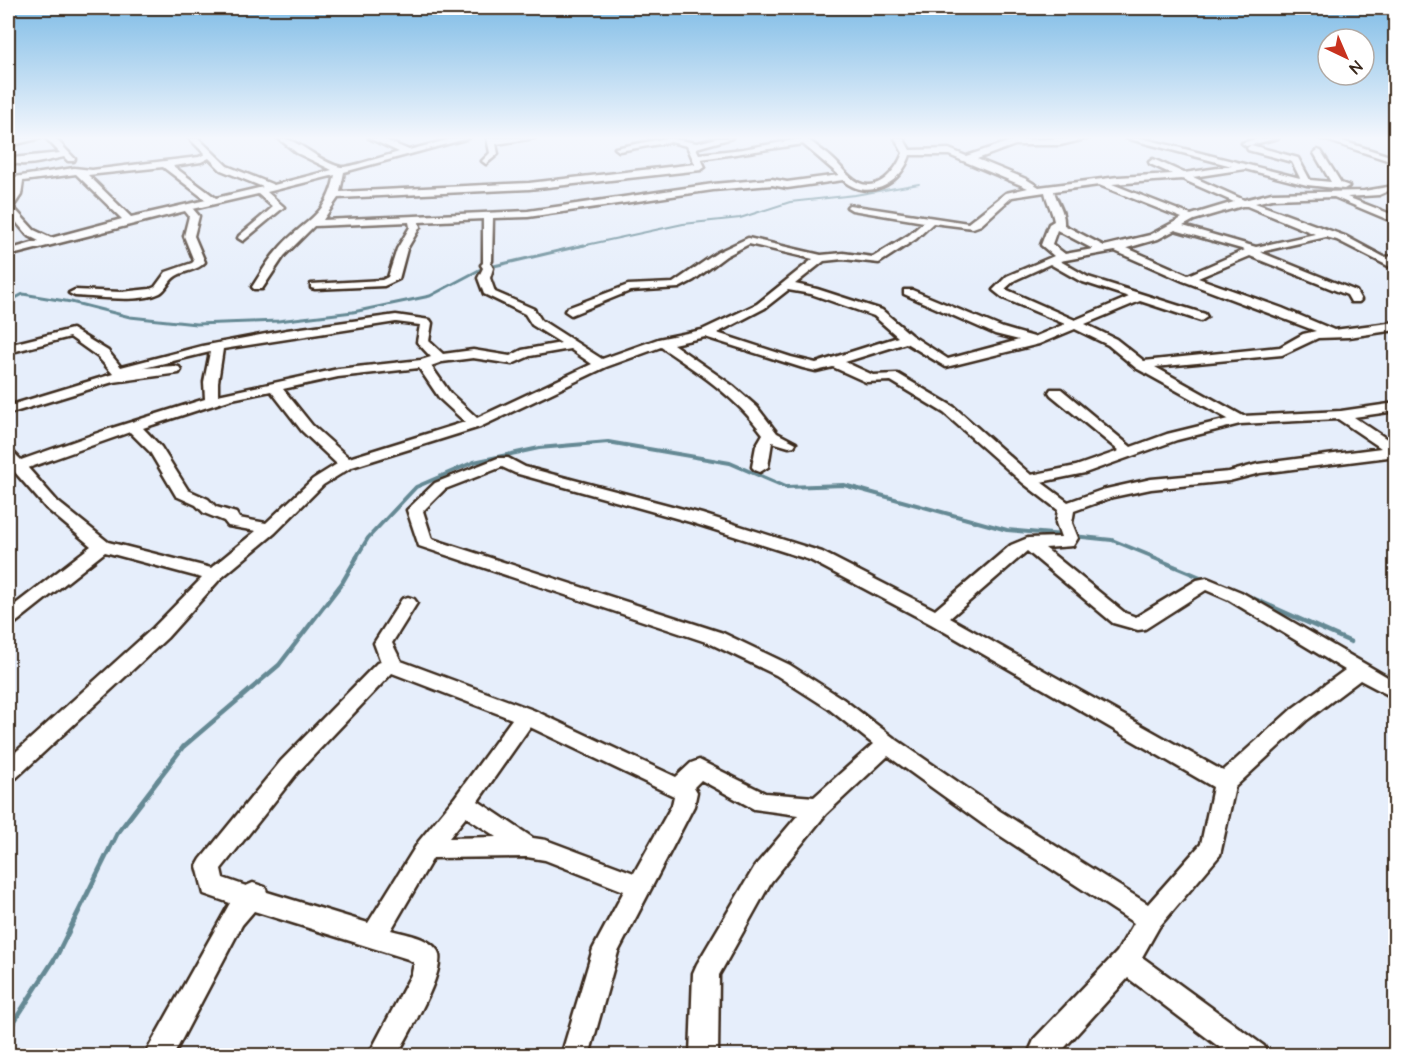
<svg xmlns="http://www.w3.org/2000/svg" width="1403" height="1063" font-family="'Architects Daughter',sans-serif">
<rect width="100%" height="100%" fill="#e6eefb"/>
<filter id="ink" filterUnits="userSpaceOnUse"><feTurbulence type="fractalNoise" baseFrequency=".0167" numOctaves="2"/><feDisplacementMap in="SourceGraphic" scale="12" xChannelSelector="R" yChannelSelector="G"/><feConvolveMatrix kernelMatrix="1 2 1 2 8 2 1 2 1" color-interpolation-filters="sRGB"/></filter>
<g filter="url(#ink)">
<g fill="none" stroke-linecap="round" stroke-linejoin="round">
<polyline stroke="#658994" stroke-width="2" points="577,247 683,224 740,218 790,202 855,195 919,184"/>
<polyline stroke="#658994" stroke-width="3" points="8,302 23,294 71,302 130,317 196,324 278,321 353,312 430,296 481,269 584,245"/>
<g stroke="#658994" stroke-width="4">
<polyline points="1073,536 1112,540 1156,558"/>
<polyline points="356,558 368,538 416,487 474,462 539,448 608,442 730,463 786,487 844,485 1007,530 1063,535"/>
</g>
<g stroke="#658994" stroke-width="4.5">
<polyline points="1152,557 1207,580"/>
<polyline points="1248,596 1351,642"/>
<polyline points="157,781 183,747 279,665 342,583 357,557"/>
</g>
<polyline stroke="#658994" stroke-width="5" points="8,1031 57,955 117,834 159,779"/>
<defs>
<g id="street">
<polygon points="24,138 41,138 8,146 8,142"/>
<path d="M 46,138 L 55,138 L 75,159 L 74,161 L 68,161 L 64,157 C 49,160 21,169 8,161 L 12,158 L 60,153 Z"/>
<path d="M 189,138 L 198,138 L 227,166 L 274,185 L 332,170 L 297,153 L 278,138 C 299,138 319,163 341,167 C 349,168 388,155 399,152 L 369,138 L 380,138 L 409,150 L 455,138 L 469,138 L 344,172 L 340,192 L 529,183 L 695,164 L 687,146 L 671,142 L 619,151 L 615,148 L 667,138 L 697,143 L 717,138 L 732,138 L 696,148 L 699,154 L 743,149 L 806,138 C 816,146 827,153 836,162 C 842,168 848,177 857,182 C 878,193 896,171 903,153 L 895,138 L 903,138 L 910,150 L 949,149 L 966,156 L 1014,140 L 1089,138 L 1060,145 L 1015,145 L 977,159 L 1026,179 L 1039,187 L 1118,177 L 1172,174 L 1150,164 L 1149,162 L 1153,159 L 1184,173 L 1232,166 L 1126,138 L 1141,138 L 1300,178 L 1292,162 L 1248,150 L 1247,148 L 1251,145 L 1298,158 L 1310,180 L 1331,182 L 1314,153 L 1318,150 L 1321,151 L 1341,183 L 1349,186 L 1344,189 L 1307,185 L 1245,169 L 1193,177 L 1244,200 L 1272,193 L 1364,191 L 1388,187 L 1388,191 L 1379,195 L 1347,197 L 1396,216 L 1396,223 L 1334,197 L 1272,199 L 1255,203 L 1345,236 L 1384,257 L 1396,256 L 1396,270 L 1337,240 L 1326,237 L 1260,252 L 1356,291 L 1361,300 L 1359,302 L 1351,302 L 1347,295 L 1250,256 L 1198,278 L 1282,308 L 1334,330 L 1396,322 L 1396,330 L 1349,337 L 1318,338 L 1282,355 L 1155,367 L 1243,416 L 1341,411 L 1396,403 L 1396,411 L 1354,417 L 1396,445 L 1396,456 L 1260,473 L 1229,481 L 1151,489 L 1113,497 L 1074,511 L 1072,523 L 1078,538 L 1073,546 L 1045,548 L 1125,613 L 1136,617 L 1197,580 L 1207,578 L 1241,592 L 1396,682 L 1396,699 L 1360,680 L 1307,720 L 1235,787 L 1220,855 L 1159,927 L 1142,957 L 1264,1046 L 1268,1056 L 1231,1056 L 1128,978 L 1057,1056 L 1027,1056 L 1035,1038 L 1117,952 L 1134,923 L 984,825 L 888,756 L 826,814 L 771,882 L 719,975 L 718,1056 L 690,1056 L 693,973 L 697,964 L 755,866 L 798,815 L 754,809 L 701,780 L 694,787 L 697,792 L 694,806 L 618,952 L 589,1056 L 561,1056 L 593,949 L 624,891 L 545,860 L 527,857 L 433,858 L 391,930 C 405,934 428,937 437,950 C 450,967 406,1037 397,1056 L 368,1056 L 412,973 L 414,963 L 408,959 L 254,911 L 242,925 L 173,1056 L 144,1056 L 230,903 L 204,894 L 197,866 L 201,859 L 281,761 L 377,663 L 381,662 L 374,643 L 402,599 L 408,597 L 414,599 L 417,603 L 392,643 L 401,661 L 533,710 L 676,777 L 691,763 L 699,760 L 765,793 L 814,797 L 873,744 L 829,709 L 776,675 L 709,643 L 419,546 L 407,510 L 435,483 L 498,458 L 508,458 L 525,467 L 702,514 L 822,552 L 935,610 L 1011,545 L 1028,538 L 1061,537 L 1056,523 L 1058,510 L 1023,483 L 944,413 L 891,381 L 866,382 L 833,367 L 816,371 L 803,368 L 705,337 L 673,344 L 733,386 L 757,407 L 777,433 L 796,443 L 794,446 L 789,447 L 772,442 L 768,467 L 760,472 L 755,470 L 752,467 L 756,446 L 763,434 C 736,397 698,372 661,347 L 606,367 L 480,427 L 352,467 L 323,485 L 275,533 L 220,579 L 167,638 L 16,778 L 8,781 L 8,759 L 153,628 L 202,578 L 105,552 L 14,624 L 8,625 L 8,610 L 91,546 L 46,508 L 14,471 L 8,472 L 8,451 L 13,452 L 21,460 L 109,429 L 205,399 L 204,382 L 210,352 L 144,368 L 174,366 L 179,367 L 181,370 L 179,373 L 113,382 L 8,414 L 8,406 L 113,374 L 98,357 L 70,337 L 8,353 L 8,345 L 72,329 L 108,351 L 121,367 L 202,346 L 287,330 L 396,315 L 430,320 L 432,323 L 429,341 L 443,354 L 473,350 L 510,356 L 522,350 L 561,343 L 532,325 L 525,314 L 484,294 L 478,278 L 483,268 L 481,265 L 483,263 L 483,219 L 419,222 L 420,227 L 407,249 L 399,279 L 384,286 L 315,289 L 311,288 L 311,284 L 382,280 L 388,277 L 397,249 L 410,227 L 409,222 L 314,226 L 284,256 L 262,289 L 254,289 L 252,287 C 260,275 267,262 276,252 C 303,219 326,220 335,175 L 267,192 L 284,207 L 243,241 L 238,238 L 239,236 L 273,207 L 258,194 L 193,209 L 199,216 L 194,236 L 205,262 C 197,271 186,270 176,276 C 169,280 167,289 160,293 C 140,303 98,297 75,296 L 69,293 L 75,290 L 121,292 L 150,289 L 155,287 L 166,272 L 192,263 L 194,261 L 184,236 L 189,216 L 185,211 L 8,256 L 8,250 L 39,241 L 27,235 L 8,212 C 8,202 14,195 14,184 L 8,184 L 8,178 L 74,168 L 92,170 L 165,161 L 199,157 L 205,154 ZM 803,144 L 839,175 L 787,182 L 772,179 L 713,184 L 528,211 L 323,220 L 338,198 L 529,189 L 701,170 L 705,167 L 701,159 ZM 910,155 L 949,155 L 1028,188 L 1006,193 L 968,223 L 849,205 L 847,207 L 852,210 L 924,222 L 909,235 L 873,257 L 843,253 L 821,255 L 748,238 L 718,252 L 673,283 L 628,285 L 567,308 L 565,311 L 571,315 L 630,291 L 679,288 L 694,280 L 726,256 L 749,244 L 813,259 L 757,304 L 702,330 L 658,339 L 602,359 L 541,320 L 534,309 L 495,292 L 490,278 L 493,268 L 490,263 L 492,261 L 493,218 L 528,217 L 713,190 L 772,185 L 787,188 L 843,180 C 868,202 901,184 910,155 ZM 209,158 L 221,170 L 263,187 L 216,198 L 173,166 L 201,162 ZM 163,167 L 206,200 L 131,217 L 88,175 ZM 76,174 L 122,219 L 51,238 L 34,230 L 13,207 L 21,195 L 23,181 ZM 1182,179 L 1234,202 L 1191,215 L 1112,184 ZM 1099,185 L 1182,218 L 1150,235 L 1104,246 L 1064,225 C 1065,211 1057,203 1054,191 ZM 1045,192 C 1047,202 1052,210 1054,221 L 1049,224 L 1041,245 L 1054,256 L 1007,276 L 993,290 L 1003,298 L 1065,324 L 1034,337 L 1003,328 L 912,290 L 904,290 L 904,294 L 995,334 L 1019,340 L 948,359 L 911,335 L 882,310 L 817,289 L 795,284 L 824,261 L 843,259 L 879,263 L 916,239 L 933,223 L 973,228 L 981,225 L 1012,197 ZM 1242,206 L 1247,206 L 1315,234 L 1256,247 L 1183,226 L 1194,220 ZM 1057,230 L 1093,249 L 1065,254 L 1052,244 ZM 1175,230 L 1245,250 L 1188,275 L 1127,248 L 1158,239 ZM 1115,251 L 1183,281 L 1316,331 L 1303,334 L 1280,347 L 1144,361 L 1116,339 L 1085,324 L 1140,301 L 1201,321 L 1207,317 L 1205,314 L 1088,277 L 1060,261 ZM 1050,264 L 1080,281 L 1129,297 L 1075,320 L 1005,289 L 1015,280 ZM 788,290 L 811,294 L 874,316 L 898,337 L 816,363 L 791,357 L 717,333 L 765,308 ZM 396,322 L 420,325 L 417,342 L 431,357 L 421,360 L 338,369 L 218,395 L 218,382 L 223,349 ZM 1075,329 L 1108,345 L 1136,368 L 1228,419 L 1167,434 L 1131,447 L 1061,389 L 1051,389 L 1049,392 L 1051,395 L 1119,451 L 1076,466 L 1031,475 L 954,407 L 898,374 L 873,375 L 845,362 L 906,343 L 946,367 L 1039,344 ZM 570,349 L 592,364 L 477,418 L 450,393 L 431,366 L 442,362 L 473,358 L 512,364 L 530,356 ZM 419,368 L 440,399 L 465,422 L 349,458 L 312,425 L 283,389 L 338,377 ZM 271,391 L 302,431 L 337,464 L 313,479 L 266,523 L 239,518 L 236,513 L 216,507 L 208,499 L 188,490 L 161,447 L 143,428 L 232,399 ZM 1338,419 L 1381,448 L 1258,464 L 1229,472 L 1151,479 L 1102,490 L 1068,502 L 1041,482 L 1085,473 L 1177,440 L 1240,424 ZM 130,432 L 150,452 L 176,496 L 196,505 L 204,513 L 224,521 L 228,526 L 256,531 L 211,568 L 108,542 L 58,502 L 28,468 ZM 502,467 L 515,473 L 690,522 L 810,560 L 931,624 L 1213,787 L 1201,844 L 1148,904 L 1000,811 L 894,738 L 843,699 L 790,665 L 723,633 L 432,539 L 423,511 L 445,489 ZM 1027,551 L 1113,623 L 1138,630 L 1145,629 L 1206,590 L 1229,600 L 1345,670 L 1293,708 L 1223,771 L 950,618 ZM 392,673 L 512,719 L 455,797 L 419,841 L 368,923 L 267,892 L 265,887 L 253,883 L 246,886 L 223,878 L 221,869 L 297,773 ZM 530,727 L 674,796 L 672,805 L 634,873 L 546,840 L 533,838 L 478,801 ZM 466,817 L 497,837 L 449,838 Z"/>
<polygon points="487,138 535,138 496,144 498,154 486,164 482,161 490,153"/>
<polygon points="1259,138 1278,138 1246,146 1242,143"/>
<polygon points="1320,138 1333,138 1396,158 1396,163"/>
</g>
</defs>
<use href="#street" stroke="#3b2a1e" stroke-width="5"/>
<use href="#street" fill="#fff" fill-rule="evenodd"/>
</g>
</g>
<linearGradient id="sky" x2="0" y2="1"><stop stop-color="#7fbce6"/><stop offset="0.48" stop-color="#f4f7fd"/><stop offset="1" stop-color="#f4f7fd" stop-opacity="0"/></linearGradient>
<rect width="1403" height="287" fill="url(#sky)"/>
<rect width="1403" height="1063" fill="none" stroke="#fff" stroke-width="30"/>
<rect x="15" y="15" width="1373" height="1033" fill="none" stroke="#3b2a1e" stroke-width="2" filter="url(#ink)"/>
<g transform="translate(1346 57) rotate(136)"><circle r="28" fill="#ffffff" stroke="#b1aaa5" stroke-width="1.5"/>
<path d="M0-4.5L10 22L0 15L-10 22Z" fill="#c8321e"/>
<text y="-9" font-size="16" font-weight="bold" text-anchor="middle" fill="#3b2a1e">N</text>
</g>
</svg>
